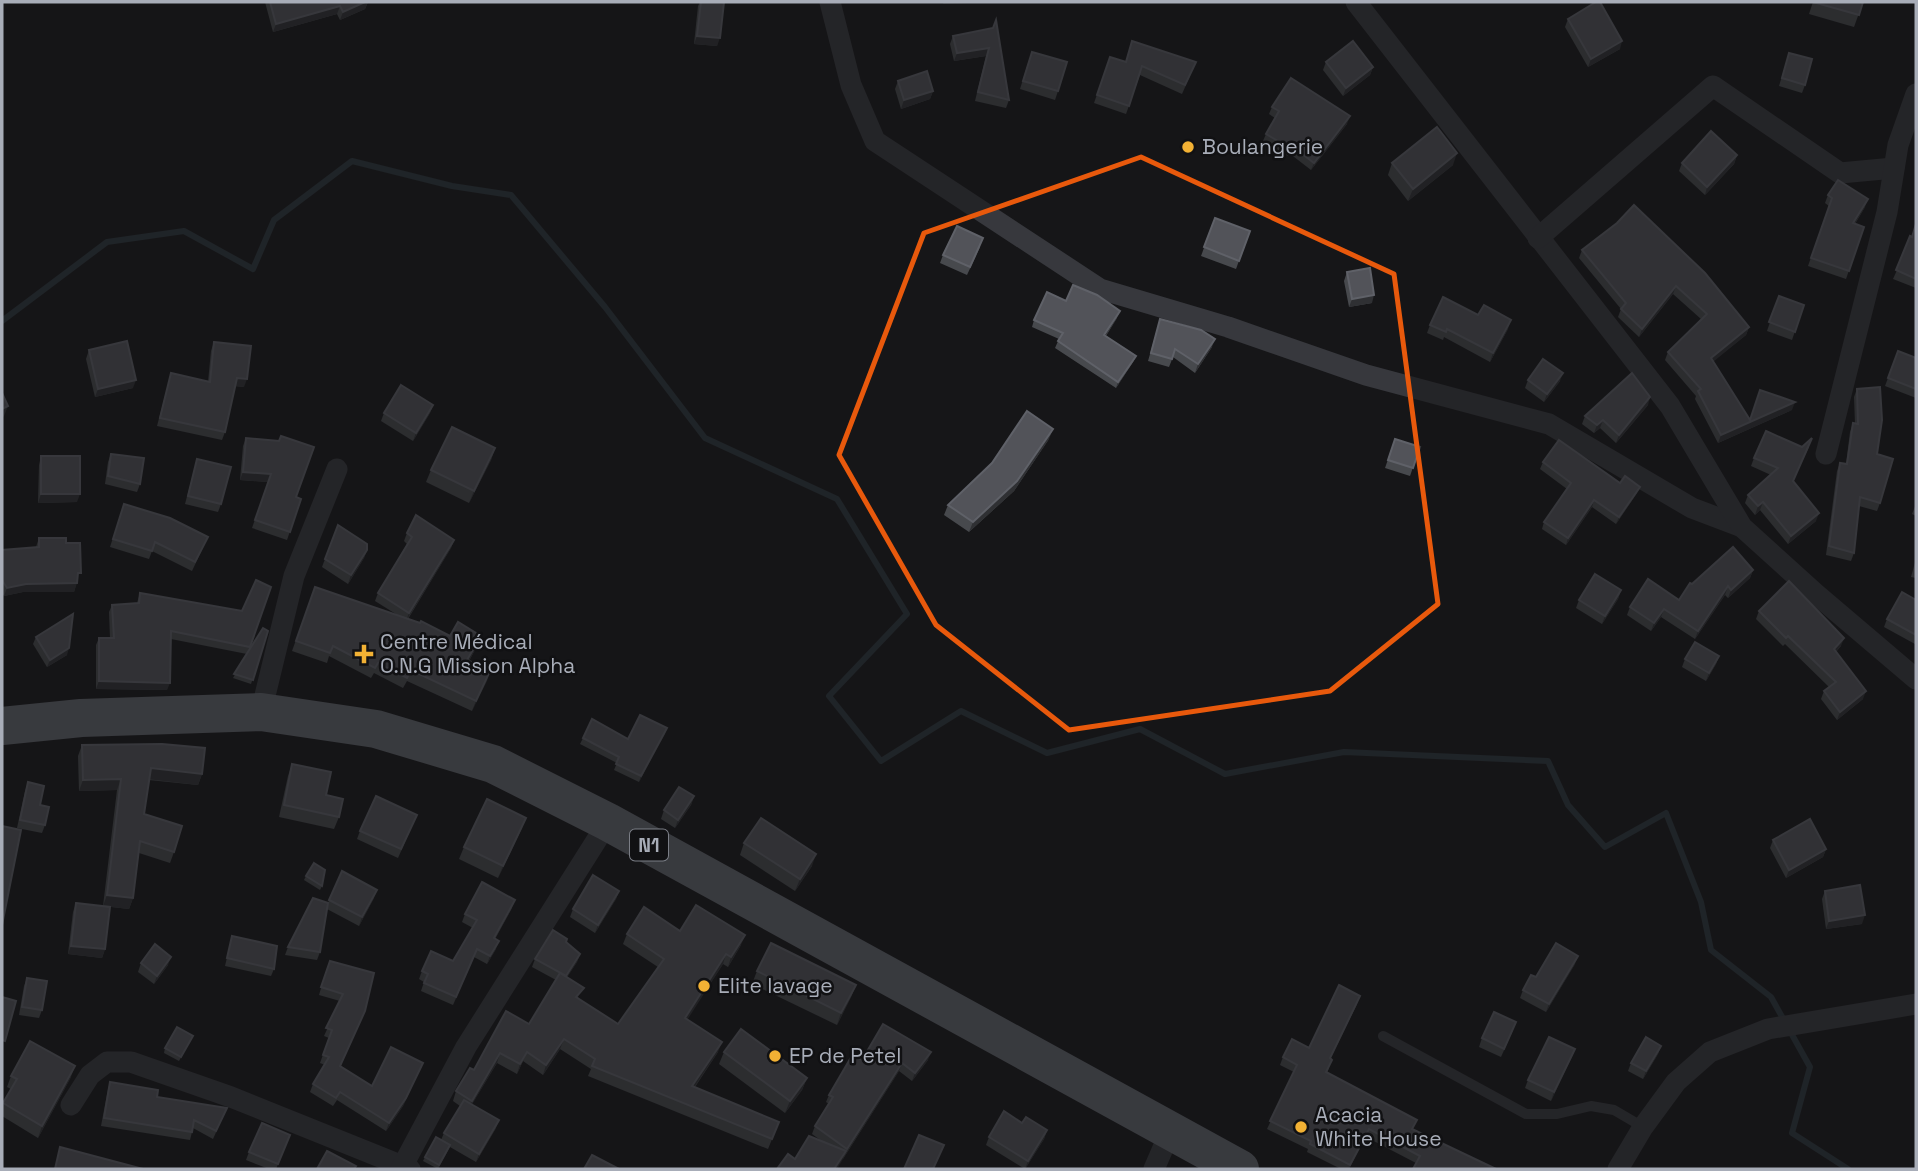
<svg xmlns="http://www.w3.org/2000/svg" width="1918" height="1171" font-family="'Space Grotesk',sans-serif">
<rect width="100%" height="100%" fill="#161618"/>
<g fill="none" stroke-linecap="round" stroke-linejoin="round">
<polyline stroke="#2c353c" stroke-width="6" points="2,321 107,242 184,231 253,269 274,220 352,161 452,186 511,195 605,307 705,438 837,499 907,614 829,696 881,761 961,711 1047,753 1140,729 1225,774 1344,752 1548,761 1568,805 1605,847 1666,813 1701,902 1711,950 1771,997 1810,1067 1792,1133 1848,1169"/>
<polyline stroke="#37383d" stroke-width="10" points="1383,1036 1526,1114 1557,1114 1591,1106 1614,1110 1643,1127"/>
<g stroke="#37383d" stroke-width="21">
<polyline points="830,2 851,85 875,141 1100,289 1228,327 1366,375 1549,424 1692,508 1742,527"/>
<polyline points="1356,2 1670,406 1742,527 1816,594 1916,679"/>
<polyline points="1538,238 1713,86 1840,173 1894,168"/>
<polyline points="1826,454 1887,212 1898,145 1916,94"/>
<polyline points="261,712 294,576 337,469"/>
<polyline points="71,1105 90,1075 107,1062 131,1062 231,1097 410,1169"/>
<polyline points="401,1169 466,1047 608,822"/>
<polyline points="1154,1169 1170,1132"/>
<polyline points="1618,1169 1643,1127 1676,1082 1710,1052 1768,1029 1916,1004"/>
</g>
<polyline stroke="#63666e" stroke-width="38" points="2,726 81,718 261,712 376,729 493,764 608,822 1240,1169"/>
</g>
<g fill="#47494d">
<polygon points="265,2 368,2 365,9 340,20 337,14 273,32"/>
<polygon points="700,2 724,2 717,46 694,44 698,6"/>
<polygon points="1813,2 1863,2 1854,27 1809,14"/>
<polygon points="1568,19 1620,49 1588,67 1565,27"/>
<polygon points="996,20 1009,100 1006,108 975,101 986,56 954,61 950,44 953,36 993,29"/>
<polygon points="1789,53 1805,85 1802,93 1779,86"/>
<polygon points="1110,57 1125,62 1196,62 1182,94 1140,75 1126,114 1094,103"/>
<polygon points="1029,60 1058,91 1055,100 1020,89"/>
<polygon points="1326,62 1373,67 1370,75 1343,96 1323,70"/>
<polygon points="898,81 933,91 930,99 901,109 895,89"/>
<polygon points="1272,107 1347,124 1311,170 1289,153 1288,156 1263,141 1266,134 1275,118 1269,114"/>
<polygon points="1737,155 1734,164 1705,195 1679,171 1682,163"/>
<polygon points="1392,163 1453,165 1408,201 1388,175"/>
<polygon points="1828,195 1865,207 1855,224 1864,227 1846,279 1808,266 1829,206 1825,203"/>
<polygon points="1215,218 1250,231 1236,269 1201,256"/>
<polygon points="1617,223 1749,327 1746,335 1713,361 1750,420 1792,410 1718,443 1695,399 1696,396 1665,360 1668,352 1701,319 1673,294 1639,337 1618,317 1621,309 1579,258 1582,250"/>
<polygon points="1916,223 1916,288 1893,279 1912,237"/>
<polygon points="980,247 967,275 940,263 943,255"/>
<polygon points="1347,272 1372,303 1349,307 1344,281"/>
<polygon points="1779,296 1804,305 1792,340 1767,331"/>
<polygon points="1066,301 1117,318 1106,336 1136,356 1133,362 1116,388 1055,348 1059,339 1032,327 1034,320"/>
<polygon points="1478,315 1508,329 1490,362 1444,337 1443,340 1427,333 1430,325"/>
<polygon points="1160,319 1212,347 1195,373 1173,357 1169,367 1148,361"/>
<polygon points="214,342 244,387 235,386 225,432 222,440 157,426 171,373 208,382 211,351"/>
<polygon points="89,350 133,388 95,397 86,359"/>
<polygon points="1898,351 1916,358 1916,398 1885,386"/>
<polygon points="1528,380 1560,381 1544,402 1525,388"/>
<polygon points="1857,389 1877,454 1880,503 1877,511 1859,506 1854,553 1851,561 1826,555 1837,471 1840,463 1846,464 1850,432 1853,423 1855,424 1854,397"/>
<polygon points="433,405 430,413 413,441 381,421 384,413"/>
<polygon points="1648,405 1616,443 1600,428 1594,433 1582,424 1585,416"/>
<polygon points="246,438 296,497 301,499 287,540 252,528 268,482 240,480 243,446"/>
<polygon points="1049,439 1014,491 969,532 944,515 948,505"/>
<polygon points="1395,439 1420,447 1410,476 1385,468"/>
<polygon points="1802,447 1809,447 1793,481 1816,521 1788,544 1760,510 1755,515 1745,503 1748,495 1771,475 1751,466 1754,458"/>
<polygon points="495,448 491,460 469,503 426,482 431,470"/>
<polygon points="111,454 140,484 137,492 105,484 108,462"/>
<polygon points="41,456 77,502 38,503 39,465"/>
<polygon points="197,459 221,504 218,512 185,504"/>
<polygon points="1543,462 1620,483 1637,493 1616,524 1592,507 1566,545 1542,529 1544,522 1567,489 1540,469"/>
<polygon points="124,504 208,537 192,571 152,551 149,559 110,547"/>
<polygon points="1916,504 1916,516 1912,514"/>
<polygon points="338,525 367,550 364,558 348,584 322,567"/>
<polygon points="407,533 454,540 451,548 408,619 477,646 469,661 490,671 472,711 407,681 403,688 374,673 371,678 329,656 327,663 292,651 315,587 399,616 375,601 378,593 407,544 404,541"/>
<polygon points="39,538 66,543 77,581 74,592 23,592 4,596 2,593 2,550 36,547"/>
<polygon points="1916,559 1916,578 1911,577"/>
<polygon points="1753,570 1750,578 1728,598 1725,595 1695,639 1661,617 1651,631 1627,615 1630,607 1679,600 1692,584"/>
<polygon points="271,587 248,652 268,631 251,684 233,678 247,654 171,639 167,690 96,689 96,645 99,638 110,638 109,612 112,605 137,603 140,593 242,611"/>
<polygon points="1621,590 1618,599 1602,624 1576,608 1579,600"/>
<polygon points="1916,600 1916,643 1915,644 1884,627 1887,619"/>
<polygon points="1759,611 1841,646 1836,652 1863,699 1837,720 1821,699 1824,691 1829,687 1785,644 1783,646 1756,619"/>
<polygon points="36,637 67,655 47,667 33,644"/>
<polygon points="1719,656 1716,664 1706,681 1682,667 1685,659"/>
<polygon points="667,728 639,782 614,770 617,763 580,744 583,738 628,739"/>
<polygon points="82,745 202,774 198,785 149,780 144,814 174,852 170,863 139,853 133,898 129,909 103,906 117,790 79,791 78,756"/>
<polygon points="292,764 326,795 339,817 334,829 279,817 288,776"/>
<polygon points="28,782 40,805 45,825 42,833 17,828 25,791"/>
<polygon points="694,796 691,805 675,828 661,819 664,810"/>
<polygon points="417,815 398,858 357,839 360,831"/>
<polygon points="526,818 521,830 498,878 459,859 464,847"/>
<polygon points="1773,840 1826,849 1823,857 1786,878 1770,848"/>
<polygon points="744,843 812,866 795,891 740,855"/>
<polygon points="342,871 374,898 359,926 327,909 320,952 317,960 285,955 288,947 328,903"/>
<polygon points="306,876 322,886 320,890 304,880"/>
<polygon points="619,891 616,899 595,933 570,917 573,909"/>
<polygon points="1825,891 1862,924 1826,929 1822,899"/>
<polygon points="76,903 105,949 102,958 68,954 73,912"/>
<polygon points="512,908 495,939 496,949 487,964 474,957 453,1005 421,991 424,982 419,979 422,971 453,961 473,928 462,922 465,914"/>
<polygon points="680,931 741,945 728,967 723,964 687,1019 718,1052 695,1087 779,1122 768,1149 588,1076 591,1069 560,1049 543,1075 523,1061 517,1074 497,1063 472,1104 496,1128 476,1162 450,1147 438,1169 423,1161 425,1157 441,1140 444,1133 460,1106 453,1101 456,1091 529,1024 556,980 532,967 535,959 566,943 580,954 577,962 567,977 579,999 618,1024 658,967 623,944 627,934"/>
<polygon points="232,936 274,969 271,976 225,966"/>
<polygon points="141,963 168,965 154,984 138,972"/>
<polygon points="1575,964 1546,1012 1520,998 1523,990 1536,977"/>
<polygon points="327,968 365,1011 340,1067 372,1086 423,1063 403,1106 386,1131 337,1100 333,1106 310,1092 313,1084 325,1065 320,1063 329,1038 324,1036 340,1001 319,995"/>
<polygon points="757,971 856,985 851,997 837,1025 752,984"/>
<polygon points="27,978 42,1010 39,1018 19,1015 24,986"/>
<polygon points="1357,1004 1330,1059 1329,1068 1327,1073 1413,1129 1496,1169 1416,1163 1366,1137 1349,1169 1341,1169 1307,1152 1308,1149 1267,1129 1294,1072 1280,1065 1283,1057 1309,1048"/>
<polygon points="1513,1030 1501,1057 1479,1047 1482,1038"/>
<polygon points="193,1036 179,1061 164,1053 165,1048"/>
<polygon points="1661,1046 1658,1054 1643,1079 1628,1071 1631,1063"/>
<polygon points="1575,1049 1551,1101 1525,1088 1528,1080"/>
<polygon points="724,1052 807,1078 802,1090 785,1113 719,1064"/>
<polygon points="862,1060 928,1060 912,1081 899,1071 843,1159 795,1159 823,1142 812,1134 815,1126 829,1104 826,1102 829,1095"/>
<polygon points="11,1076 71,1077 38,1138 2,1116 2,1105 11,1089 7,1087"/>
<polygon points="110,1082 157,1097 227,1108 213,1139 193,1128 190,1140 101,1126 108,1089"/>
<polygon points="1047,1130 1044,1139 1025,1169 986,1145 989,1137"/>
<polygon points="287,1143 276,1169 269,1169 246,1160 249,1152"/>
</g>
<g fill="#2f3033">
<polygon points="365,2 368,2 365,9 340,20 343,12"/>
<polygon points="944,2 991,2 943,4"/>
<polygon points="340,6 337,14 273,32 276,24"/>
<polygon points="697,36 720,38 717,46 694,44"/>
<polygon points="1622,41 1620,49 1588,67 1591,59"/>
<polygon points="989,48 986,56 954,61 957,53"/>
<polygon points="1373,67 1370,75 1343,96 1346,88"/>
<polygon points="933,91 930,99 901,109 904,100"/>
<polygon points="1350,116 1347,124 1311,170 1314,163"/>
<polygon points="1457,153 1453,165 1408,201 1413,189"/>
<polygon points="1737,155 1734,164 1705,195 1707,187"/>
<polygon points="1868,199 1865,207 1850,231 1853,223"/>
<polygon points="1676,286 1673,294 1639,337 1642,329"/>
<polygon points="1374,295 1372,303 1349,307 1352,299"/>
<polygon points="1120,311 1117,318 1102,341 1104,335"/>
<polygon points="1511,320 1508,329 1490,362 1493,353"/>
<polygon points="1749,327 1746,335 1708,366 1711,358"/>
<polygon points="1215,339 1212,347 1195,373 1198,364"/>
<polygon points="1136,356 1133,362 1116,388 1118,382"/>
<polygon points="1563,373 1560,381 1544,402 1547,394"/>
<polygon points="237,378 247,379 244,387 234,386"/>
<polygon points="136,380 133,388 95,397 98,389"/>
<polygon points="1650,397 1648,405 1616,443 1619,435"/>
<polygon points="1795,402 1792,410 1718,443 1721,435"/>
<polygon points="433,405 430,413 413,441 416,433"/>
<polygon points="8,406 4,416 2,418 2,409"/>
<polygon points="1603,420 1600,428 1594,433 1597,425"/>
<polygon points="1053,429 1049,439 1014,491 969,532 973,522"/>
<polygon points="495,448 491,460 469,503 474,491"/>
<polygon points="243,472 271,474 268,482 240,480"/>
<polygon points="1640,487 1637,493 1616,524 1619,517"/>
<polygon points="41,494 80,494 77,502 38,503"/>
<polygon points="1594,500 1592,507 1566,545 1568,538"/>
<polygon points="1763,502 1760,510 1755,515 1758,506"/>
<polygon points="1819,513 1816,521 1788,544 1791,536"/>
<polygon points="454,540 451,548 406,621 409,613"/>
<polygon points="367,550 364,558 348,584 351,575"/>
<polygon points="1753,570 1750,578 1728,598 1731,590"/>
<polygon points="77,583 74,592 23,592 4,596 7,588 26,584"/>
<polygon points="1728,586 1725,595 1695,639 1698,631"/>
<polygon points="1621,590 1618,599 1602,624 1605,616"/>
<polygon points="1664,609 1661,617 1651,631 1654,623"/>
<polygon points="481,636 477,646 464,670 467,660"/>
<polygon points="1844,638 1841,646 1831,657 1834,649"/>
<polygon points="69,648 67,655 47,667 50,660"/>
<polygon points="1719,656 1716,664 1706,681 1709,673"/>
<polygon points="490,671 487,681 472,711 476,701"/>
<polygon points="99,681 170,683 167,690 96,689"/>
<polygon points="1866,691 1863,699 1837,720 1840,712"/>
<polygon points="667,728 665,734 639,782 641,776"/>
<polygon points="151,768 202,774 198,785 147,779"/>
<polygon points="121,779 117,790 79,791 83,780"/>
<polygon points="694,796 691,805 675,828 678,820"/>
<polygon points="526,818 521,830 498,878 503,866"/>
<polygon points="1826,849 1823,857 1786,878 1789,870"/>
<polygon points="816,854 812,866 795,891 800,879"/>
<polygon points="377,890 374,898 359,926 362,917"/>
<polygon points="619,891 616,899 595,933 598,925"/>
<polygon points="107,895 133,898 129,909 103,906"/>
<polygon points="515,900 512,908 491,946 494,938"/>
<polygon points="1865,915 1862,924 1826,929 1829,921"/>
<polygon points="745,935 741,945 728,967 731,957"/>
<polygon points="499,941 496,949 487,964 490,956"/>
<polygon points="71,946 105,949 102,958 68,954"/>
<polygon points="580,954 577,962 563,984 566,976"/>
<polygon points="726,954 723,964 682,1028 685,1018"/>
<polygon points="1578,956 1575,964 1546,1012 1549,1004"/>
<polygon points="171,957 168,965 154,984 157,976"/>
<polygon points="856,985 851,997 837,1025 841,1013"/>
<polygon points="1360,996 1357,1004 1327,1066 1330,1058"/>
<polygon points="564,1039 560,1049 543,1075 546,1065"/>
<polygon points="722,1042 718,1052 689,1095 692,1086"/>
<polygon points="1661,1046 1658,1054 1643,1079 1646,1071"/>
<polygon points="1575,1049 1572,1057 1551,1101 1554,1092"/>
<polygon points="527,1052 523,1061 517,1074 520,1064"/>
<polygon points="931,1052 928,1060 912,1081 915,1073"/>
<polygon points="500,1053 497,1063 468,1111 472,1101"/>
<polygon points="423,1063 403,1106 386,1131 389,1123"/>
<polygon points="902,1063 899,1071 844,1157 847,1149"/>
<polygon points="75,1066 71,1077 38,1138 42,1126"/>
<polygon points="807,1078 802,1090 785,1113 790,1101"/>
<polygon points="499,1120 496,1128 476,1162 479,1154"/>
<polygon points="1369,1129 1366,1137 1348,1169 1350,1165"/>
<polygon points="1047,1130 1044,1139 1025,1169 1028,1161"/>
<polygon points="846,1151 843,1159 837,1169 834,1169"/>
</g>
<g fill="#525359" stroke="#5f6168" stroke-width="2">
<polygon points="270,2 365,2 343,12 340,6 276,24"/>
<polygon points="701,2 724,2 720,38 697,36"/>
<polygon points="1596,2 1600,2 1622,41 1591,59 1568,19"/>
<polygon points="1813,2 1863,2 1859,15"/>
<polygon points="996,20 1009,100 978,92 989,48 957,53 953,36 993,28"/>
<polygon points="1132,41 1196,62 1185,85 1142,66 1129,106 1097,95 1110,57 1126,62"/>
<polygon points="1353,41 1373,67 1346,88 1326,62"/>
<polygon points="1032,52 1067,62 1058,91 1023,81"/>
<polygon points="1789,53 1812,59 1805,85 1782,78"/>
<polygon points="927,71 933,91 904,100 898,81"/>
<polygon points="1291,78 1350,116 1314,163 1292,146 1290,148 1266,134 1279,111 1272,107"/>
<polygon points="1437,127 1457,153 1413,189 1392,163"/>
<polygon points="1711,131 1737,155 1707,187 1682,163"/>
<polygon points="1838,180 1868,199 1853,223 1864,227 1849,271 1811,258 1832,198 1828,195"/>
<polygon points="1634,205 1705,273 1749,327 1711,358 1750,420 1760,390 1795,402 1721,435 1698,391 1701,389 1668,352 1707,314 1676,286 1642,329 1621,309 1626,303 1582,250 1617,223"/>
<polygon points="1215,218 1250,231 1239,261 1204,247"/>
<polygon points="1916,224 1916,279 1896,270 1910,236 1912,237"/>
<polygon points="957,226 983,238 970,267 943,255"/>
<polygon points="1370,268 1374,295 1352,299 1347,272"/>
<polygon points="1073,285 1097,295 1120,311 1104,335 1136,356 1118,382 1058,341 1063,333 1034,320 1047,292 1066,301"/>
<polygon points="1779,296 1804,305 1795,332 1769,322"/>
<polygon points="1443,297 1478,315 1484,305 1511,320 1493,353 1447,329 1446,332 1430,325"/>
<polygon points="1160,319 1201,330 1215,339 1198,364 1175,349 1172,359 1151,353"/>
<polygon points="127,341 136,380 98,389 89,350"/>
<polygon points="214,342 251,346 247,379 237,378 225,432 160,418 171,373 210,382"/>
<polygon points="1898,351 1916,358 1916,389 1888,378"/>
<polygon points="1543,359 1563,373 1547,394 1528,380"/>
<polygon points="1632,373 1650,397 1619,435 1603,420 1597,425 1585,416"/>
<polygon points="401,385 433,405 416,433 384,413"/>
<polygon points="1880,387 1882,420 1877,454 1893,459 1880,503 1860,497 1854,553 1829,546 1840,463 1847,464 1853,423 1858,424 1857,389"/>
<polygon points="2,393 8,406 2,409"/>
<polygon points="1027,411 1053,429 1017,481 973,522 948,505 992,463"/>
<polygon points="452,427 495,448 474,491 431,470"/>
<polygon points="1766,431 1802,447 1812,438 1793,481 1819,513 1791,536 1763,502 1758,506 1748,495 1778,468 1754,458"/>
<polygon points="281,436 314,447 296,497 301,499 290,532 255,520 271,474 243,472 246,438 279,441"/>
<polygon points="1395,439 1420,447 1413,468 1388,460"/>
<polygon points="1559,440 1620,483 1625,476 1640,487 1619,517 1594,500 1568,538 1544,522 1571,483 1543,462"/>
<polygon points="111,454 144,458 140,484 108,476"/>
<rect x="41" y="456" width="39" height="38"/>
<polygon points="197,459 231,467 221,504 188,496"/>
<polygon points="124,504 170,518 208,537 195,562 155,542 152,551 113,539"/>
<polygon points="416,515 454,540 409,613 378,593 412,537 407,533"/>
<polygon points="338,525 367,544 367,550 351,575 325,559"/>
<polygon points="39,538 66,538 66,543 80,543 81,573 78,573 77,583 26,584 7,588 2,580 2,550 39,547"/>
<polygon points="1733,547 1753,570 1731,590 1728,586 1698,631 1664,609 1654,623 1630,607 1648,579 1679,600 1690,583 1692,584"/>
<polygon points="1595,574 1621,590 1605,616 1579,600"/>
<polygon points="256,580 271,587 250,647 171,631 170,683 99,681 99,638 114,638 112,605 139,603 140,593 242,611"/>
<polygon points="1789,581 1844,638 1834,649 1866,691 1840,712 1824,691 1836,682 1788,636 1786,638 1759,611"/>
<polygon points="315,587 420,623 421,621 450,636 458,622 481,636 467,660 490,671 476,701 411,670 407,678 378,663 375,668 333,646 330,653 296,641"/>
<polygon points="1902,592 1916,600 1916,635 1887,619"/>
<polygon points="73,614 69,648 50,660 36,637"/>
<polygon points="263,628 268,631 253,680 234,674"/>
<polygon points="1695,642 1719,656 1709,673 1685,659"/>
<polygon points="640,715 667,728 641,776 616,764 619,757 583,738 592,719 628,739"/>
<polygon points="162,744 205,748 202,774 151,768 144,814 182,826 174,852 140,841 133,898 107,895 121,779 83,780 82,745"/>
<polygon points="292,764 331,772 326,795 343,799 339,817 284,805"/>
<polygon points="28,782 44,786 40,805 49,807 45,825 20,820"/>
<polygon points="679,787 694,796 678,820 664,810"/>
<polygon points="376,796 417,815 401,849 360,831"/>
<polygon points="487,799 526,818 503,866 464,847"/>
<polygon points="761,818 816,854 800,879 744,843"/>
<polygon points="1810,819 1826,849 1789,870 1773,840"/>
<polygon points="2,826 21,830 2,925"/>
<polygon points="314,863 325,870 322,886 306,876"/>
<polygon points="342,871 377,890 362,917 329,900"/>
<polygon points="593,875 619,891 598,925 573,909"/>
<polygon points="482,882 515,900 494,938 499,941 490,956 477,949 456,997 424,983 428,974 422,971 431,951 453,961 477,920 465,914"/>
<polygon points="1860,885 1865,915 1829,921 1825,891"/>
<polygon points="313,898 328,903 320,952 288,947"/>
<polygon points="76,903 110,907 105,949 71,946"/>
<polygon points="696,905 745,935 731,957 726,954 685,1018 722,1042 692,1086 779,1122 772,1139 592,1066 595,1059 564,1039 546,1065 527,1052 520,1064 500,1053 472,1101 456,1091 470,1068 474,1070 506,1011 529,1024 560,973 584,988 576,997 618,1024 664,959 627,934 644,907 680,931"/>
<polygon points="553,930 567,939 566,942 580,954 566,976 535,959"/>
<polygon points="232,936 277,946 274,969 227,958"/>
<polygon points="771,943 856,985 841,1013 757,971"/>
<polygon points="1556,943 1578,956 1549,1004 1523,990 1531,975 1536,977"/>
<polygon points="155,944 171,957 157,976 141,963"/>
<polygon points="330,961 374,973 365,1011 340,1066 372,1086 391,1047 423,1063 406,1098 389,1123 340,1092 336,1098 313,1084 329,1057 323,1055 332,1030 326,1028 343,994 321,987"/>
<polygon points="27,978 47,981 42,1010 22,1007"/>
<polygon points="1339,985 1360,996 1330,1058 1332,1060 1326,1072 1417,1120 1412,1129 1496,1169 1413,1169 1420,1156 1369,1129 1350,1165 1310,1144 1311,1141 1270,1121 1297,1065 1283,1057 1292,1039 1309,1048"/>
<polygon points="2,997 16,1001 5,1041 2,1040"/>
<polygon points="1494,1012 1516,1022 1504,1049 1482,1038"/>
<polygon points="883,1024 931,1052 915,1073 902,1063 847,1149 815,1126 833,1097 829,1095 853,1054 862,1060"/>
<polygon points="177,1027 193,1036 181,1057 165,1048"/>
<polygon points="741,1029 807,1078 790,1101 724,1052"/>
<polygon points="1549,1037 1575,1049 1554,1092 1528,1080"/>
<polygon points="1646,1037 1661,1046 1646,1071 1631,1063"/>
<polygon points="30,1041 75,1066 42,1126 3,1103 17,1079 11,1076"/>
<polygon points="110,1082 158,1090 157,1097 227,1108 216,1131 194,1120 192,1132 104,1118"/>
<polygon points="464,1100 499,1120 479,1154 444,1133"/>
<polygon points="1004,1111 1022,1123 1026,1117 1047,1130 1028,1161 989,1137"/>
<polygon points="262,1123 290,1135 278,1164 249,1152"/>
<polygon points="919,1135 944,1145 933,1169 904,1169"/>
<polygon points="809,1136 846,1151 834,1169 777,1169 788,1154 795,1159"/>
<polygon points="436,1137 450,1145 439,1165 425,1157"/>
<polygon points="60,1147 143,1169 55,1169"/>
<polygon points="327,1151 356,1166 354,1169 317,1169"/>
<polygon points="592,1155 619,1169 584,1169"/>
</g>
<path d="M0 0H1918V1171H0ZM 1141,157 L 1394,274 L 1438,604 L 1330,691 L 1069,730 L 936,625 L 839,455 L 924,233 Z" fill="#161618" fill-opacity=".55" fill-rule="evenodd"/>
<path fill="none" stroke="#e8590c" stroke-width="5" stroke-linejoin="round" d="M 1141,157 L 1394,274 L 1438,604 L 1330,691 L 1069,730 L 936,625 L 839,455 L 924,233 Z"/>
<g fill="#f2b134" stroke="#111113" stroke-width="2.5">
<circle cx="1188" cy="147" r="7"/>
<path d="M360.5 643.5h7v7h7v7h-7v7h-7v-7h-7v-7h7z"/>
<circle cx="704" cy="986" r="7"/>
<circle cx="775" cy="1056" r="7"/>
<circle cx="1301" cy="1127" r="7"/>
</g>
<g text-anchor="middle" stroke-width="5" stroke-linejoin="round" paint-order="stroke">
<rect fill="#111113" stroke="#7b7e86" stroke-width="2" x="630" y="829.5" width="38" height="31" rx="5"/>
<g font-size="19" font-weight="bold" fill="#a8adb8">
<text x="649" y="852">N1</text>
</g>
<g font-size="21" fill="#a8adb8" stroke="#111113" text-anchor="start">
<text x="1202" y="154">Boulangerie</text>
<text x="380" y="649">Centre Médical<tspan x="380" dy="24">O.N.G Mission Alpha</tspan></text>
<text x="718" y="993">Elite lavage</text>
<text x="789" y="1063">EP de Petel</text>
<text x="1315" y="1122">Acacia<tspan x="1315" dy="24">White House</tspan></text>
</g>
</g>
<rect width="1918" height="1171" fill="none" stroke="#a8adb8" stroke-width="7"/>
</svg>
